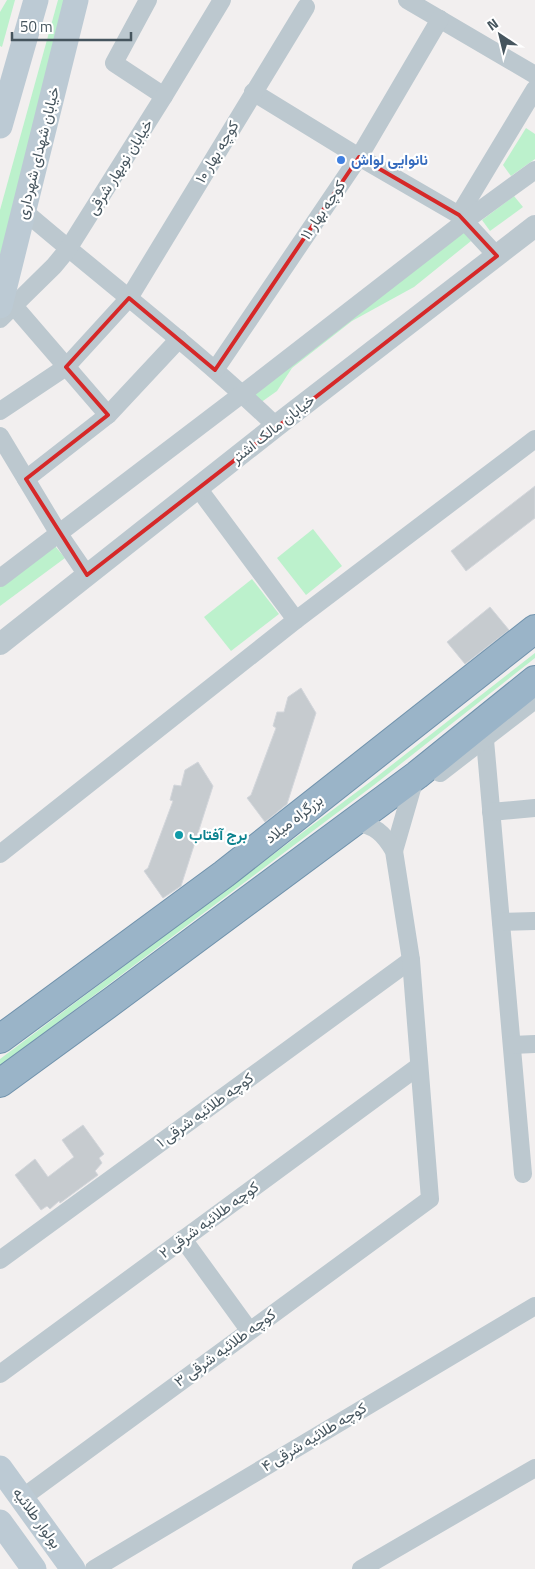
<svg xmlns="http://www.w3.org/2000/svg" width="535" height="1569" font-family="'Titillium Web',Vazirmatn,sans-serif">
<rect width="100%" height="100%" fill="#f2efef"/>
<g fill="#bcf1cc">
<polygon points="7,0 15,0 2,47 0,46 0,12"/>
<polygon points="58,0 71,0 0,256 0,210"/>
<polygon points="526,128 535,134 535,159 511,176 503,165"/>
<polygon points="514,196 523,207 490,231 482,220"/>
<polygon points="463,230 471,241 414,287 352,321 292,368 277,391 260,403 252,394"/>
<polygon points="313,529 342,566 306,595 277,558"/>
<polygon points="55,546 65,558 0,606 0,586"/>
<polygon points="252,579 279,614 231,651 204,617"/>
<polygon points="535,653 535,658 374,785 0,1066 0,1059 370,782"/>
</g>
<g fill="#c6cbcf" stroke="#d3d6db">
<polygon points="535,486 535,518 466,571 451,551"/>
<polygon points="490,607 509,630 465,664 447,642"/>
<polygon points="301,688 316,713 287,804 265,822 247,798 251,795 276,728 273,726 277,712 284,712 288,697"/>
<polygon points="198,762 213,786 181,886 163,898 144,871 148,868 173,801 170,800 174,785 181,786 185,770"/>
<polygon points="83,1125 104,1154 99,1158 102,1163 95,1171 98,1175 60,1203 59,1201 50,1209 47,1206 41,1210 15,1175 35,1159 48,1177 74,1157 62,1140"/>
</g>
<g fill="none" stroke-linecap="round" stroke-linejoin="round">
<defs>
<g id="trunk">
<polyline points="0,1039 224,874 535,629"/>
<polyline points="0,1083 115,999 417,775 535,680"/>
</g>
</defs>
<use href="#trunk" stroke="#7092ac" stroke-width="30"/>
<g stroke="#bcc8cf" stroke-width="18">
<polyline points="148,0 114,63 164,96"/>
<polyline points="407,0 535,75"/>
<polyline points="253,92 359,157 459,215 497,256"/>
<path d="M 24,211 C 108,283 196,349 276,426"/>
<polyline points="459,215 535,89"/>
<polyline points="14,306 108,415"/>
<polyline points="0,319 54,266 68,249 164,96 222,0"/>
<polyline points="215,370 359,157 440,19"/>
<polyline points="0,411 66,367 129,298 306,7"/>
<polyline points="0,436 59,534 87,575"/>
<polyline points="26,479 108,415 179,339"/>
<polyline points="198,488 296,620"/>
<polyline points="0,578 242,394 465,221 535,170"/>
<polyline points="485,740 523,1174"/>
<polyline points="440,773 535,700"/>
<polyline points="491,812 535,808"/>
<polyline points="394,851 416,775"/>
<polyline points="0,854 296,620 535,439"/>
<polyline points="501,922 535,921"/>
<polyline points="512,1045 535,1044"/>
<polyline points="183,1239 249,1330"/>
<polyline points="0,1260 411,960"/>
<polyline points="0,1374 419,1066"/>
<path d="M 22,1498 L 430,1199 L 411,960 L 394,851 C 383,832 375,826 353,821"/>
<polyline points="94,1569 535,1306"/>
<polyline points="361,1569 535,1468"/>
</g>
<polyline stroke="#bcc8cf" stroke-width="22" points="0,644 276,426 535,226"/>
<g stroke="#bccad4" stroke-width="25">
<polyline points="0,126 36,0"/>
<polyline points="0,306 76,0"/>
<polyline points="0,1468 73,1569"/>
<polyline points="0,1522 34,1569"/>
</g>
<use href="#trunk" stroke="#9ab4c8" stroke-width="28"/>
</g>
<path fill="none" stroke="#d62828" stroke-width="4" stroke-linejoin="round" d="M 359,157 L 459,215 L 497,256 L 87,575 L 26,479 L 108,415 L 66,367 L 129,298 L 215,370 Z"/>
<circle fill="#3f7fe0" stroke="#fff" stroke-width="2" cx="341" cy="160" r="5"/>
<circle fill="#0f9aa8" stroke="#fff" stroke-width="2" cx="179" cy="835" r="5"/>
<g text-anchor="middle" stroke-width="4.5" stroke-linejoin="round" paint-order="stroke">
<g font-size="15" fill="#46555e" stroke="#fff">
<text transform="translate(217 152) rotate(-59)" y="5">کوچه بهار ۱۰</text>
<text transform="translate(38 153) rotate(-76)" y="5">خیابان شهدای شهرداری</text>
<text transform="translate(120 167) rotate(-58)" y="5">خیابان نوبهار شرقی</text>
<text transform="translate(323 210) rotate(-56)" y="5">کوچه بهار ۱۱</text>
<text transform="translate(273 429) rotate(-38)" y="5">خیابان مالک اشتر</text>
<text transform="translate(294 819) rotate(-38)" y="5">بزرگراه میلاد</text>
<text transform="translate(205 1110) rotate(-36)" y="5">کوچه طلائیه شرقی ۱</text>
<text transform="translate(209 1220) rotate(-36)" y="5">کوچه طلائیه شرقی ۲</text>
<text transform="translate(225 1348) rotate(-36)" y="5">کوچه طلائیه شرقی ۳</text>
<text transform="translate(314 1437) rotate(-31)" y="5">کوچه طلائیه شرقی ۴</text>
<text transform="translate(37 1518) rotate(54)" y="5">بولوار طلائیه</text>
</g>
<g font-size="15" font-weight="bold" fill="#366cbe" stroke="#fff" text-anchor="start">
<text x="351" y="165">نانوایی لواش</text>
</g>
<g font-size="15" font-weight="bold" fill="#0d838f" stroke="#fff" text-anchor="start">
<text x="189" y="840">برج آفتاب</text>
</g>
</g>
<g transform="translate(500 35) rotate(325)" stroke="#ffffff" stroke-width="4" paint-order="stroke">
<path d="M0-4L9 19L0 12L-9 19Z" fill="#46555e"/>
<text y="-8" font-size="14" font-weight="bold" text-anchor="middle" fill="#46555e">N</text>
</g>
<path d="M12 32v8h119v-8" fill="none" stroke="#46555e" stroke-width="2.5"/>
<text x="20" y="32" font-size="15" fill="#46555e" stroke="#ffffff" stroke-width="4" paint-order="stroke">50 m</text>
</svg>
